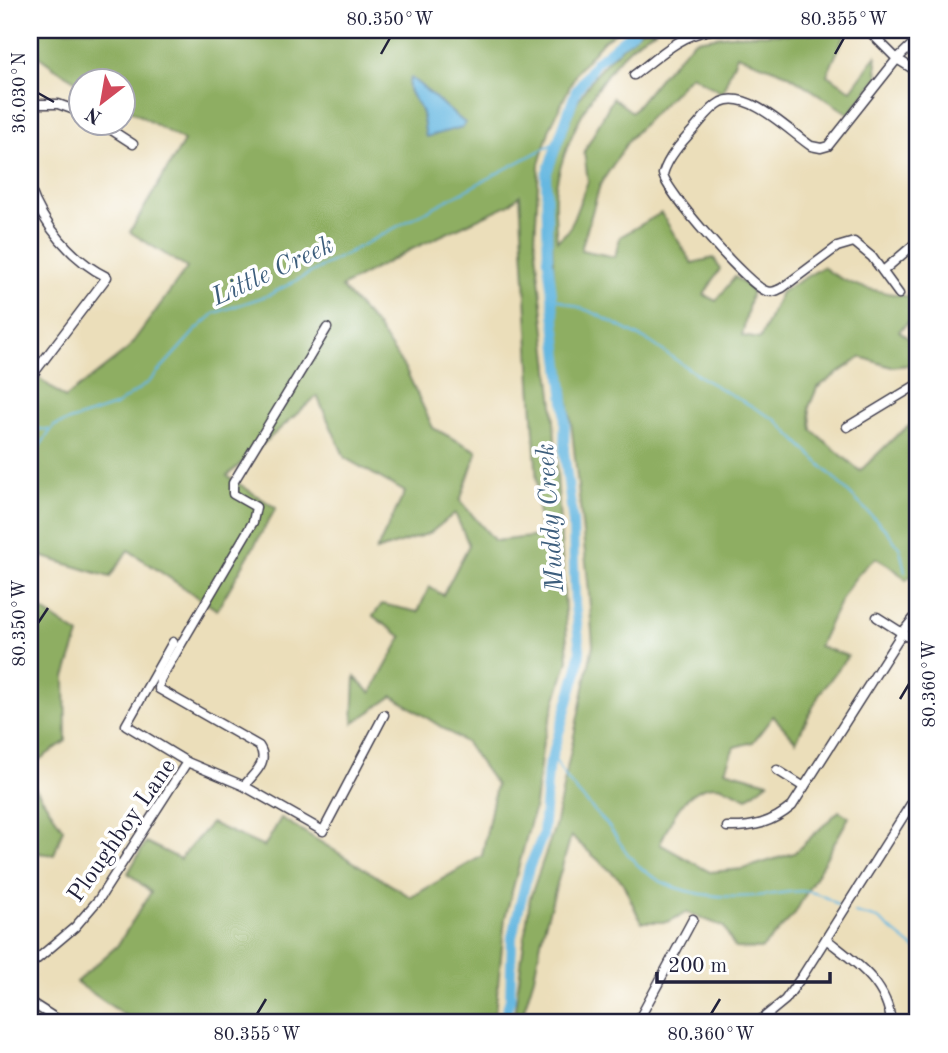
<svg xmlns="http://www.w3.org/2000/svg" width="948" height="1053" font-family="'Old Standard TT',serif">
<rect width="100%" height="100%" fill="#fff"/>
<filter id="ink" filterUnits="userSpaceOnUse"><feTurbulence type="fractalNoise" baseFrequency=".0143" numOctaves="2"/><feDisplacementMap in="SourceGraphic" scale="14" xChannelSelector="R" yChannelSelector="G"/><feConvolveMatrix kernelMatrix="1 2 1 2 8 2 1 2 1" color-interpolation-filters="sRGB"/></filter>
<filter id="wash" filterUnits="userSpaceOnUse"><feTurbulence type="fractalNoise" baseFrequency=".00686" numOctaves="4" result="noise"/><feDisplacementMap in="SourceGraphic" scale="28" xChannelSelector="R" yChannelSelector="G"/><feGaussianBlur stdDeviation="1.57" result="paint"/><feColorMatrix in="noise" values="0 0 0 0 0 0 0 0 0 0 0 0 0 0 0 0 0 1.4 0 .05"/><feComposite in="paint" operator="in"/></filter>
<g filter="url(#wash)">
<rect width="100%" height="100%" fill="#ebdeba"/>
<g fill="#8eae62" stroke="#58684e" stroke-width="2" fill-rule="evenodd">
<path d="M 30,30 L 619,30 L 603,41 L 577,71 L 550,128 L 539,164 L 535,241 L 553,405 L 568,660 L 543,742 L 535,805 L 505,918 L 494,1023 L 136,1023 L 76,982 L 117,946 L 151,892 L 128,873 L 146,842 L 180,859 L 211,823 L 264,847 L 281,818 L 411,897 L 482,856 L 496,785 L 466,743 L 393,696 L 353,723 L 355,677 L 371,693 L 402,637 L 373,616 L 382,604 L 418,612 L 429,587 L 443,595 L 469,545 L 455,513 L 430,533 L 376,551 L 405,492 L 345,458 L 317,396 L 227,476 L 276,508 L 217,610 L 128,550 L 110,577 L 30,553 L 30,371 L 65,398 L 127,350 L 187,268 L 130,232 L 184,141 L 123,106 L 122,80 L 80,80 L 80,83 L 53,67 L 30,50 ZM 520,195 L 540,536 L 495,541 L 460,501 L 477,451 L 433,428 L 406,370 L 375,324 L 341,287 L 410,250 L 508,205 Z"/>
<path d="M 642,30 L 656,30 C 608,53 565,135 556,186 C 553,203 556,224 557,241 L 569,230 L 588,181 L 584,152 L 613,98 L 632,112 L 666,70 L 695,40 L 729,35 L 846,32 L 827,75 L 851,90 L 876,56 L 878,77 L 849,114 L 787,74 L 737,55 L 722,93 L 691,75 L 630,138 L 600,185 L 581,250 L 615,257 L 620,237 L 661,213 L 692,263 L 714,258 L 720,269 L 704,295 L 716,301 L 735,277 L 752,290 L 742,336 L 760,339 L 781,292 L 823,267 C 849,288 878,291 910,297 L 918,313 L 899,331 L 914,343 L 918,343 L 918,364 L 891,367 L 861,357 L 817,388 L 809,407 L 812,430 L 860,471 L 896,436 L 918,419 L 918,571 L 906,580 L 893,568 L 876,558 C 847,578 834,615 819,646 L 848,656 L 820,693 L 796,741 L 773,716 L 753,742 L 734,747 L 725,770 L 768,782 L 747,798 C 738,794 725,786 715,786 C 685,787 670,821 660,844 L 710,872 L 743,869 L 794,853 L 839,811 L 849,817 L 794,915 L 761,949 L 735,948 L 724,927 L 687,912 L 668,922 L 641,922 L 622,881 L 571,836 L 543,932 L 534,977 L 520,1023 L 513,1023 L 530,898 L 555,826 L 593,645 L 588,582 L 572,430 L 555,305 L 549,177 L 576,103 L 594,76 L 610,58 Z"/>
<polygon points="30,602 79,635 65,677 66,741 30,766"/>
<polygon points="30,780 63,829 54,855 30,852"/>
</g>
<path fill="#66b8e1" stroke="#446d8e" stroke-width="2" d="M 411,78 C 430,92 446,109 465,123 L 463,127 L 426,137 C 424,129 424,121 422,114 C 419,100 403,93 411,78 Z"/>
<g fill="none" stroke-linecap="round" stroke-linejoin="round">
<g stroke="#66b8e1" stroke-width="2">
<polyline points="552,297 594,313 650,342 705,380 776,420 888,532 900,549 905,572"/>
<polyline points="30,428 49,430"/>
<polyline points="30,460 54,426 115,406 149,382 195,331 215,313 269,295 558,141"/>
<path d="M 553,756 C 567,784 585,801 606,823 C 615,834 622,847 631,858 C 661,893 712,899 756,896 C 790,894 806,882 838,905"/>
<polyline points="855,913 878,919 918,951"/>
</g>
<polyline stroke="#66b8e1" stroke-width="10" points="503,1023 510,999 512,937 529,868 543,835 548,770 578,668 580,650 575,605 573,523 564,451 565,410 548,260 546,175 576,91 596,62 635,30"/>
</g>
</g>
<g filter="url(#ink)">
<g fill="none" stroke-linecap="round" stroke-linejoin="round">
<defs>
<g id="minor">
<polyline points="868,30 897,59 918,72"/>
<path d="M 634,75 C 658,57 680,35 710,30"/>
<polyline points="30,104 58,104 80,112"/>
<polyline points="99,122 133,144"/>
<path d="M 30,188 C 43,225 72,260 107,277 L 34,373"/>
<polyline points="883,271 918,241"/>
<path d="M 899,294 L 872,257 L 854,242 L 837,247 L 782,288 C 776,291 772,293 766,291 C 748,285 666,192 663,174 C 668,157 682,142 694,129 C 702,120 710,108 721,102 C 748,89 789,131 811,146 L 821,148 L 828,146 L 897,59 L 918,39"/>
<polyline points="847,427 918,384"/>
<polyline points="877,617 918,643"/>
<polyline points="173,642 126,725 187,762 244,786 323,831 384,715"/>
<polyline points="777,770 804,787"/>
<path d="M 244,786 C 254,773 270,762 259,746 L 159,689 L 160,680 L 253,522 L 256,507 L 233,494 L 233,483 L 327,328"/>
<path d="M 727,827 C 752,828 772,823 792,806 L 902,633 L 918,613"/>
<path d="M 826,939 C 855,962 888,983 891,1023"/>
<polyline points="30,965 75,927 99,899 187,762"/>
<polyline points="30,1002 63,1023"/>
<polyline points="637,1023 693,919"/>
<polyline points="757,1023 785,1000 803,975 918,793"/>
</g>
</defs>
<use href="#minor" stroke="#403e4e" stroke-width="11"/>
<use href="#minor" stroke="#fff" stroke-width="8"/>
</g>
</g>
<path fill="none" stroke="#22223b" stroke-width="2.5" d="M 381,54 L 390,38M 835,54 L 844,38M 38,93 L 54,102M 38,623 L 48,608M 900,699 L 909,684M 257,1014 L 266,999M 711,1014 L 720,999"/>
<g text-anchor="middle" stroke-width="7" stroke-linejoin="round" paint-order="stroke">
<g font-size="24" fill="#22223b" stroke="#fff">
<text transform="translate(121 830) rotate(-55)" y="8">Ploughboy Lane</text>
</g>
<g font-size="26" font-style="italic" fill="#3d5e7d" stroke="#fff">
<text transform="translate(272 270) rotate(-25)" y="9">Little Creek</text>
<text transform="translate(549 518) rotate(-94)" y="9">Muddy Creek</text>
</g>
</g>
<rect width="948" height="1053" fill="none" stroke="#fff" stroke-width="77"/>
<g transform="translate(102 102) rotate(211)"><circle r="33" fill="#ffffff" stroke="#a7a7b1" stroke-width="2"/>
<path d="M0-5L12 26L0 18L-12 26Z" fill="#d1495b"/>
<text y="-10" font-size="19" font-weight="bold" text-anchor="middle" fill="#22223b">N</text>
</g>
<path d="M657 972v10h173v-10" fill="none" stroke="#22223b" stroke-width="3.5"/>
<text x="668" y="972" font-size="21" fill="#22223b" stroke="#ffffff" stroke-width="5" paint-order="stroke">200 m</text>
<rect x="38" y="38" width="871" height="976" fill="none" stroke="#22223b" stroke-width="2.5"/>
<g font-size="18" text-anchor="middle" fill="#22223b">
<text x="390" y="25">80.350°W</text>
<text x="844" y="25">80.355°W</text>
<text transform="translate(19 93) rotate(-90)" y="6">36.030°N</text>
<text transform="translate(19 623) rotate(-90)" y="6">80.350°W</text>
<text transform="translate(929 684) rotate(-90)" y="6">80.360°W</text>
<text x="257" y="1040">80.355°W</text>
<text x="711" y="1040">80.360°W</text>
</g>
</svg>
